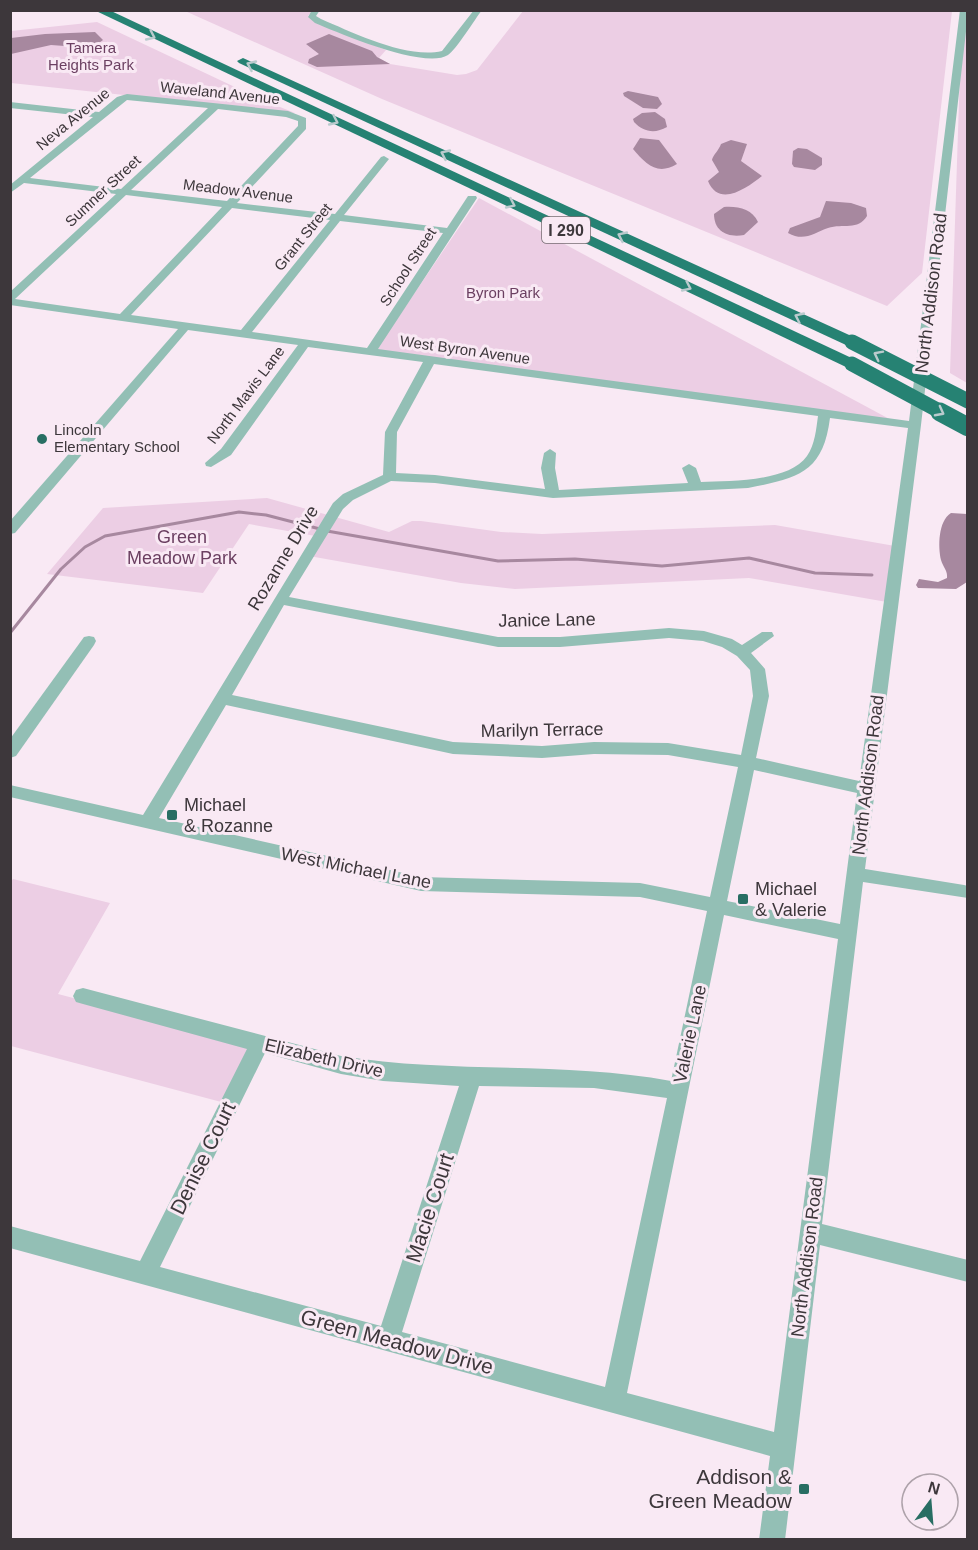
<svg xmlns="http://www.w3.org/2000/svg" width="978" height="1550" font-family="Arial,sans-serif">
<rect width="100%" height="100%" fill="#f9e9f4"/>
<g fill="#eccee4">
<polygon points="967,10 967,383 950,373 962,11"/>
<polygon points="185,11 312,11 308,16 315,22 386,50 379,58 390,64 457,75 466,74 477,70 523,11 952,11 922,273 887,306 382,99"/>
<polygon points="97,22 260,99 295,113 11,83 11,31"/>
<polygon points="479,198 895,422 376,350"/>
<polygon points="267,498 389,532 412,521 421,521 501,532 542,534 775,525 895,546 887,602 749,578 515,589 461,583 309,556 321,537 249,524 203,593 47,574 103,508"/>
<polygon points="13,879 110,903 58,994 256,1046 225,1103 11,1046 10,883"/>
</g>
<g fill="#a7889f">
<polygon points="95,32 103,40 92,48 51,45 11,54 11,38 45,34"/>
<polygon points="329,34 372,51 377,57 390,64 317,67 308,63 309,59 319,54 306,44"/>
<polygon points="628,91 658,97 662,104 657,109 643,108 624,96 623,93"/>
<path d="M 655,112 L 665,119 L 667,127 C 655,134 643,132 634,122 L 633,119 L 642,113 Z"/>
<path d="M 640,138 L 659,140 L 677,164 C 657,176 646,164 633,149 Z"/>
<path d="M 731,140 L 747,144 L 741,161 L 762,176 C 747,188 719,208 708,181 L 719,172 L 712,160 C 713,155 719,150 721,144 Z"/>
<polygon points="798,148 807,149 822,158 822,165 815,170 794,167 792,164 793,151"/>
<path d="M 826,201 L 851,203 L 866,208 L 867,216 C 858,231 843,223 828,228 C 814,233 804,242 788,233 L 790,228 L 820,217 Z"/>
<path d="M 724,207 C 738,206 752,209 758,222 L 744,235 C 727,238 714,231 714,214 Z"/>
<path d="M 951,513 L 967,514 L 967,582 L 956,589 L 918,588 L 916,585 L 919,579 L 938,582 L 947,578 C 948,571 943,567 941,560 C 938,547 938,521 951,513 Z"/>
</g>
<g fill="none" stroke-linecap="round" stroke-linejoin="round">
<g stroke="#a7889f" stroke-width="3">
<polyline points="327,531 498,561 575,559 662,566 749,558 815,573 872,575"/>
<polyline points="10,633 61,569 85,547 105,536 239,512 266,515 320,529"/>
</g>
<g fill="#93bfb5" fill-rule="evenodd">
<path d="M 312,10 L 320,10 L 316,16 L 321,19 C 354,33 406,59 442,51 L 474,10 L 482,10 C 475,19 456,50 448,55 C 425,70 339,33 315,23 L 308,17 Z"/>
<path d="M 960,10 L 968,10 L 968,14 L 921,425 L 865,869 L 964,885 L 968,886 L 968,898 L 863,882 L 822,1224 L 968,1260 L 968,1282 L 820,1245 L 785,1540 L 759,1540 L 770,1456 L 10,1248 L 10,1226 L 140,1261 L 247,1049 L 83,1004 L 76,1002 L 73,996 L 76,990 L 83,988 L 341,1056 C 450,1074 562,1061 671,1081 L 707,911 L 640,897 L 421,891 L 10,797 L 10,785 L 143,815 L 333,503 L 343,494 L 383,475 L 385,432 L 423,362 L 308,347 L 231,455 L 211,467 L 206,466 L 205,463 L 221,449 L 298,345 L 188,330 L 15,533 L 10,534 L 10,521 L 178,329 L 10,305 L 10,292 L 116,194 L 24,183 L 10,193 L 10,185 L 93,117 L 10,108 L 10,102 L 99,112 L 117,97 L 127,94 L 288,111 L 306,118 L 306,129 L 237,203 L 335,214 L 381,157 L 384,156 L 389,159 L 344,215 L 447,228 L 468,196 L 476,196 L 477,198 L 378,349 L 909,421 ZM 127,100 L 208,108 L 121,189 L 30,178 ZM 218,109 L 286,117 L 298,121 L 298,126 L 227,201 L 131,190 ZM 126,195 L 222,207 L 120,314 L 15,299 ZM 232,208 L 330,220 L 241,330 L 131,315 ZM 340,221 L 443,233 L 367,348 L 252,332 ZM 434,364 L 818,416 C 816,430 815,444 807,456 C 789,482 729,481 701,482 L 696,468 L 689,464 L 682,468 L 688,483 L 559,490 L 555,468 L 556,453 L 550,449 L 544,453 L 541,468 L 545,489 L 435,475 L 396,473 L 397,432 ZM 830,418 L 908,428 L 859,781 L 756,758 L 769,696 L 765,669 L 751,653 L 774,636 L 772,632 L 762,632 L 742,645 L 732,639 L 704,631 L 669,628 L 560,637 L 498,637 L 289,597 L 343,509 L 353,500 L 391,481 L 435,483 L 553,498 L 748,488 C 798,478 823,473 830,418 ZM 284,605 L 498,647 L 560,647 L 669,638 L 703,641 L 722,647 L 737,656 L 750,670 L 753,696 L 741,755 L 668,743 L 594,742 L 542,746 L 453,742 L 232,695 ZM 226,705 L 453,754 L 542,758 L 594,754 L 668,755 L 738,767 L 710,897 L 640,883 L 421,877 L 159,818 ZM 754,770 L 857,793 L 840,924 L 727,901 ZM 724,915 L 838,939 L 774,1432 L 627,1393 ZM 265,1053 L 341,1074 L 383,1081 L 459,1086 L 381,1326 L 160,1267 ZM 479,1086 L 594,1088 L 667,1098 L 605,1387 L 402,1332 Z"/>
<polygon points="89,636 94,637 96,641 94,645 16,756 10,758 10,739 84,637"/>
</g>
<g fill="#268273" fill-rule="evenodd">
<polygon points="94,10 109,10 858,361 860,364 858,367 846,367"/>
<polygon points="243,58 858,339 860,342 852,347 846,345 239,63 237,61"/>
</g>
<g stroke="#268273" stroke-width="15">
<polyline points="852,342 968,401"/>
<polyline points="852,364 943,413"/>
</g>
<polyline stroke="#268273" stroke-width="19" points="940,412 968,427"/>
</g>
<defs><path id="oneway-chevron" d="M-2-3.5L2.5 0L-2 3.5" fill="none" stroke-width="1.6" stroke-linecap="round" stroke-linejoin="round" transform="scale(1.5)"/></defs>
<g stroke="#bacacd">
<use href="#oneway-chevron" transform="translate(151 36) rotate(25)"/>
<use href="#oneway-chevron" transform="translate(251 65) rotate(-155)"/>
<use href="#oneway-chevron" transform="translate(334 121) rotate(25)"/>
<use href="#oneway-chevron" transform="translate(445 154) rotate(-155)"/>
<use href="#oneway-chevron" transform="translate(511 204) rotate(25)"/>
<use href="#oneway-chevron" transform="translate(622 236) rotate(-155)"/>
<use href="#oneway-chevron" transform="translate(687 287) rotate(25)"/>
<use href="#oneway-chevron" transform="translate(799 317) rotate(-155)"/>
<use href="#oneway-chevron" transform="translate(878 355) rotate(-153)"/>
<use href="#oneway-chevron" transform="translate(940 412) rotate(28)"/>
</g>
<g fill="#286e63" stroke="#f9e9f4" stroke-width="2">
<circle cx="42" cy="439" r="6"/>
<rect x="166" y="809" width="12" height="12" rx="3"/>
<rect x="737" y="893" width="12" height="12" rx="3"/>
<rect x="798" y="1483" width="12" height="12" rx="3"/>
</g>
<g text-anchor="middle" stroke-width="6" stroke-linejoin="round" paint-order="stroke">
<g font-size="15" fill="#6b3f61" stroke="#f9e9f4">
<text x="91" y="53">Tamera<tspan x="91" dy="17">Heights Park</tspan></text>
<text x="503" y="298">Byron Park</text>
</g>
<g font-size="15" fill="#3d373b" stroke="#f9e9f4">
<text transform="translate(220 93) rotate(6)" y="5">Waveland Avenue</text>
<text transform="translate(73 119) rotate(-39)" y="5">Neva Avenue</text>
<text transform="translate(103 191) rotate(-43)" y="5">Sumner Street</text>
<text transform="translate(238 191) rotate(7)" y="5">Meadow Avenue</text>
<text transform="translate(303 237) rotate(-51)" y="5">Grant Street</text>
<text transform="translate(408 267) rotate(-57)" y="5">School Street</text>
<text transform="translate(465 350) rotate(8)" y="5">West Byron Avenue</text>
<text transform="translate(246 395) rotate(-53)" y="5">North Mavis Lane</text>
</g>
<g font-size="15" fill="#3d373b" stroke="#f9e9f4" text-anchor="start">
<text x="54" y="435">Lincoln<tspan x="54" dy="17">Elementary School</tspan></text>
</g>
<rect fill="#f9e9f4" stroke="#756c72" stroke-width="1.5" x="542" y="217" width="48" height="26" rx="4.5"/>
<g font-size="16" font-weight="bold" fill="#3d373b">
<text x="566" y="236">I 290</text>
</g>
<g font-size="18" fill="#3d373b" stroke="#f9e9f4">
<text transform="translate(931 293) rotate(-83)" y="6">North Addison Road</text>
<text transform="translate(283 558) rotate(-59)" y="6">Rozanne Drive</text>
<text transform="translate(547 620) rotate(-1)" y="6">Janice Lane</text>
<text transform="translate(542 730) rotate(-1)" y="6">Marilyn Terrace</text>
<text transform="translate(868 775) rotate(-83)" y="6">North Addison Road</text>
<text transform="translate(356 868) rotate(11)" y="6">West Michael Lane</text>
<text transform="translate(690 1034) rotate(-78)" y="6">Valerie Lane</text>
<text transform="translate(324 1058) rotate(13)" y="6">Elizabeth Drive</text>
<text transform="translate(807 1257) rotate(-83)" y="6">North Addison Road</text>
</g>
<g font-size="18" fill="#6b3f61" stroke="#f9e9f4">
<text x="182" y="543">Green<tspan x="182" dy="21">Meadow Park</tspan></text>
</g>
<g font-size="18" fill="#3d373b" stroke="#f9e9f4" text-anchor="start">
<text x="184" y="811">Michael<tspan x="184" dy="21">&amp; Rozanne</tspan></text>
<text x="755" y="895">Michael<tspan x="755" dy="21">&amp; Valerie</tspan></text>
</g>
<g font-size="21" fill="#3d373b" stroke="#f9e9f4">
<text transform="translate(203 1158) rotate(-64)" y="7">Denise Court</text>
<text transform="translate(430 1208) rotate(-72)" y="7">Macie Court</text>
<text transform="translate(397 1342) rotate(15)" y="7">Green Meadow Drive</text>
</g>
<g font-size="21" fill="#3d373b" stroke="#f9e9f4" text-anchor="end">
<text x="792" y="1484">Addison &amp;<tspan x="792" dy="24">Green Meadow</tspan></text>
</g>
</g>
<rect width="978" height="1550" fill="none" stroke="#3d373b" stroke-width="24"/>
<g transform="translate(930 1502) rotate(16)"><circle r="28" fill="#f9e9f4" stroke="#aea2aa" stroke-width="1.5"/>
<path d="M0-4.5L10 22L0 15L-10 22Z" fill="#286e63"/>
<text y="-9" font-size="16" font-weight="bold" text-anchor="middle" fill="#3d373b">N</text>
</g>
</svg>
